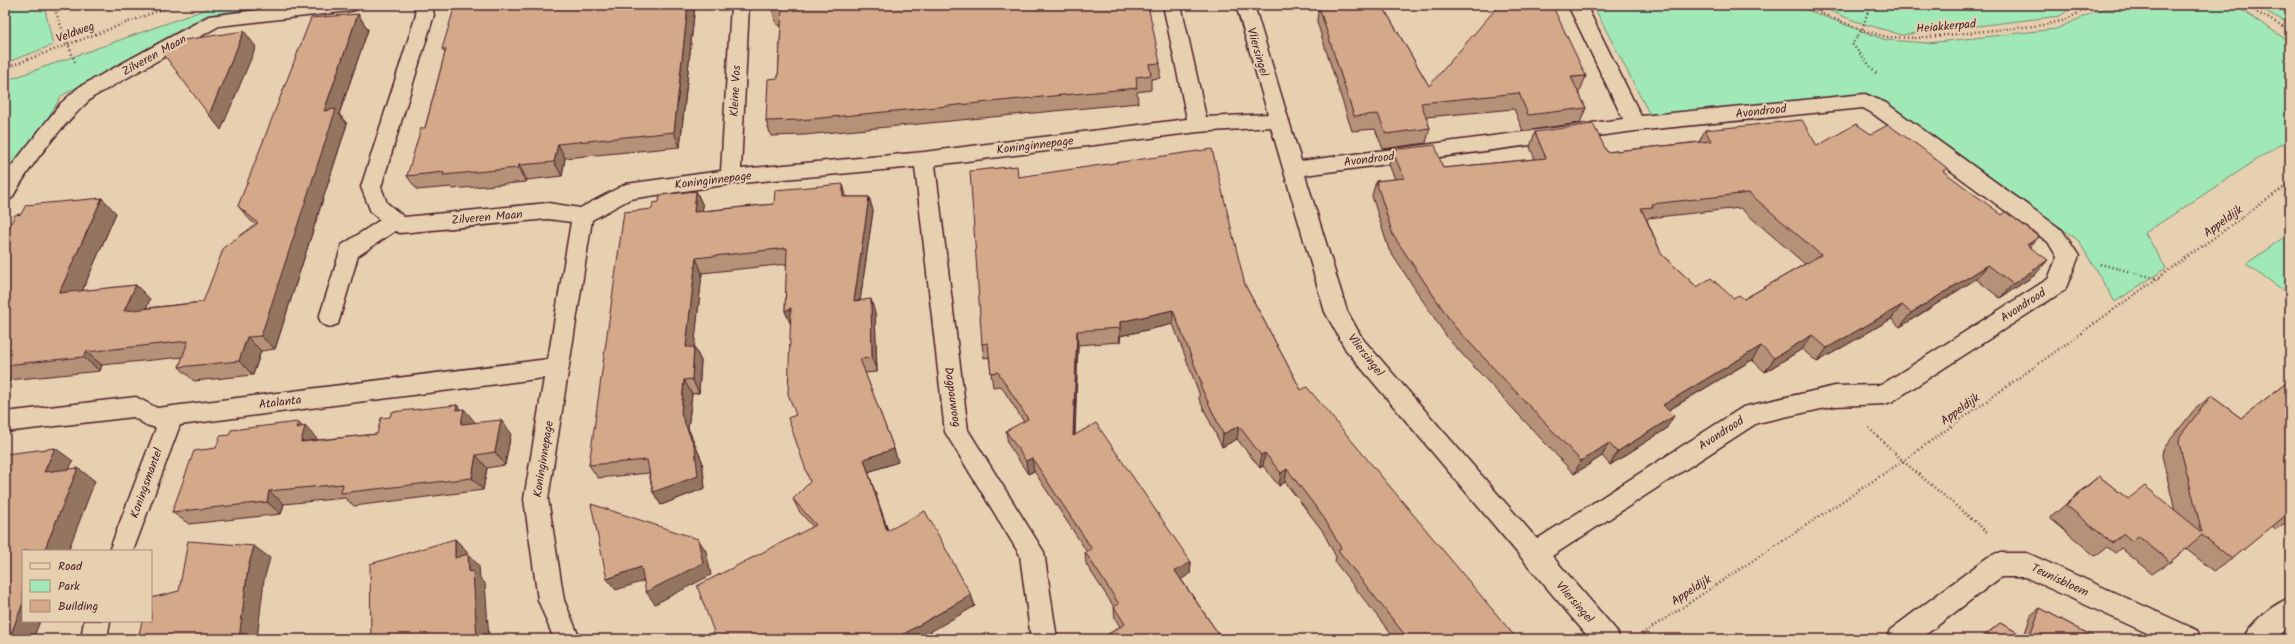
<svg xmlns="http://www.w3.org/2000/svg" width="2295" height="644" font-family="Kalam,sans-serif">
<rect width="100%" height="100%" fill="#e7d0b0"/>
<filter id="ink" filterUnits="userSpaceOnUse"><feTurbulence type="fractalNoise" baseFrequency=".025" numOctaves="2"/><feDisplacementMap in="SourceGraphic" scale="8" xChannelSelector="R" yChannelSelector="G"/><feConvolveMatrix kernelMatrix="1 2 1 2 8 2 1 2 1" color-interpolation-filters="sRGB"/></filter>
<g filter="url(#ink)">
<g fill="#a0e9b7" stroke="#758471">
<polygon points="5,5 44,5 53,45 5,63"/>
<polygon points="218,5 284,5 207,15 61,96 5,193 5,81"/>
<polygon points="1593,5 1794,5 1886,40 1928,43 2056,29 2099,10 2138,5 2234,5 2290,42 2290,138 2145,233 2166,268 2115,302 2078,240 1868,94 1651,117"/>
<polygon points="1815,5 2075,5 2060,16 1902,35 1855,21"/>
<polygon points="2254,5 2290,5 2290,24"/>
<polygon points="2290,233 2290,295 2246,264"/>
</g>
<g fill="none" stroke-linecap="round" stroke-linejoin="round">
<defs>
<g id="street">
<path d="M 296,5 L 360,5 L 357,9 L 351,11 L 219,26 L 93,97 C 62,125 32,162 12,198 L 5,201 L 6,173 L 61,103 L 79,87 L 209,16 Z"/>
<path d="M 414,5 L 432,5 L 434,15 L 381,187 L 387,203 L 404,217 L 548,203 L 580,208 L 626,184 L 721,171 L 731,5 L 749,5 L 741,169 L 924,152 L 1187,119 L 1163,5 L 1181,5 L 1206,117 L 1268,114 L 1236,5 L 1254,5 L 1301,161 L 1623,119 L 1568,5 L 1586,5 L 1641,116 L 1865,94 L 1886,103 L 2062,230 L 2079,256 L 2065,290 L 1893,401 L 1885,404 L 1835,406 L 1757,423 L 1552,556 L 1616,630 L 1620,639 L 1590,639 L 1346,350 L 1325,312 L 1271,127 L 1198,132 L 935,165 L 968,430 L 1044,552 L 1057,639 L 1031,639 L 1020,555 L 945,432 L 915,167 L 731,184 L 630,199 L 592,220 L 548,499 L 564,600 L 580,639 L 554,639 L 538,600 L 524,499 L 544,378 L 180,425 L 133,551 L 109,551 L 156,428 L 146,425 L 133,417 L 5,432 L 5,412 L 136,397 L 157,408 L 548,359 L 571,222 L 548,219 L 400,233 L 395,231 L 358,256 L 338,324 L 330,327 L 322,324 L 319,318 L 342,245 L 380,220 L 371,212 L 361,187 L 416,15 ZM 1863,108 L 1872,113 L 2048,242 L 2057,257 L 2048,279 L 1881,385 L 1835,386 L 1743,407 L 1537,539 L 1362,338 L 1347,311 L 1305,175 L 1635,131 Z"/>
<polygon points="1997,553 2027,553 2036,557 2197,630 2201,639 2160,639 2025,577 2001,577 1920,639 1886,639 1890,630 1988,557"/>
<path d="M 2290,598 L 2290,626 L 2275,639 L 2243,639 C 2250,623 2273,604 2290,598 Z"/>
<polygon points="84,621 110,621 107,639 81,639"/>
</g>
</defs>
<use href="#street" stroke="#4a1f2b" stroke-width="3"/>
<g stroke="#4a1f2b" stroke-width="2.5" stroke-dasharray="1 3" stroke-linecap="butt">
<polyline points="53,5 75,62"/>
<polyline points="1801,5 1862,30 1887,37 1917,38 2044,25 2065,20 2094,5"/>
<polyline points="1870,5 1862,30 1852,44 1876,73"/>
<polyline points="2243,5 2290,30"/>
<polyline points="5,68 174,5"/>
<polyline points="2100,264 2159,279"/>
<polyline points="1869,428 1903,461 1988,533"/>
<polyline points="1642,634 1903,461 2290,183"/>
</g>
<use href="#street" fill="#e7d0b0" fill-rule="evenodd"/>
</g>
<g fill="#b59177" stroke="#4a1f2b" fill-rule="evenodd">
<polygon points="695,5 680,147 565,158 562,176 527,180 526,182 453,189 451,187 417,190 407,176 425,128 445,53 442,49"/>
<polygon points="772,5 1160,63 1160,78 1151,79 1151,90 1137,92 1138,103 804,135 771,136 766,121 778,78 781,25 777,25 772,10"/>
<polygon points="1316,5 1382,5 1429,86 1586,76 1580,91 1578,91 1586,108 1580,123 1523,131 1514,109 1426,117 1430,128 1426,143 1383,149 1375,129 1352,131 1317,22 1318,12"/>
<polygon points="358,14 368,30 339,114 347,124 275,349 261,351 253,375 194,381 179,367 183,357 102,365 100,371 9,380 8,384 5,384 5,236 116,213 82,291 136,285 150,299 146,308 203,302 256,225 251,221 238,206"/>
<path d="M 1705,130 L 1817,146 L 1871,134 L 1944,172 L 2030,247 L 2035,275 L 2000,298 L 1976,279 L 1900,327 L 1891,319 L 1817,362 L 1802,349 L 1765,372 L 1752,360 L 1669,410 L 1666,429 L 1610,465 L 1602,456 L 1574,474 L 1449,340 L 1389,250 L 1372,196 L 1376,181 L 1395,179 L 1389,165 L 1392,150 L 1443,168 L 1535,159 L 1530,147 L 1535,132 L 1607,152 L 1699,142 ZM 1740,208 L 1805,264 L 1744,299 L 1733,298 L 1697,287 L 1662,255 L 1647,220 L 1648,218 Z"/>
<polygon points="1019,177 1245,285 1301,390 1517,639 1395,639 1335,562 1336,557 1322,530 1285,482 1279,486 1263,466 1260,468 1237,439 1222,447 1199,399 1199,393 1173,324 1120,336 1120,342 1078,345 1075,435 1191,562 1190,574 1181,579 1222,639 1105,639 1105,636 1120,627 1115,618 1114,607 1086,564 1085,552 1087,552 1034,471 1028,474 1008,444 1006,431 1024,422 1001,386 993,387 991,373 989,357 984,358 982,344"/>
<polygon points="696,191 703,206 702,211 847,197 869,197 873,211 860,300 875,313 877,372 865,373 894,449 898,462 868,472 888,531 971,595 975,606 714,632 813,527 799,511 793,499 810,482 796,415 791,324 785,311 787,264 702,273 694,347 701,361 699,393 692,394 688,428 702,461 705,488 661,505 653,492 649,473 598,478 589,465 652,209 659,202"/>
<polygon points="2290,380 2290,520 2276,529 2272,526 2232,559 2214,571 2186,549 2170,562 2152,574 2121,548 2115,553 2107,547 2095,556 2050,518 2083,489 2099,476 2128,499 2175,511 2162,456 2163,449 2194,410 2211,396 2241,418"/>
<polygon points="457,405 460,409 475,423 511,433 505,465 487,468 483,490 354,506 345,498 284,504 281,514 189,524 172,512 216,448 303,427 318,440 377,434 390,417"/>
<polygon points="2040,608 2098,639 1980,639 2000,623 2024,636 2031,615"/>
</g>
<g fill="#947661" stroke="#4a1f2b">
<polygon points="688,5 695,5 680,147 674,132"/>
<polygon points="358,14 368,30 339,114 347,124 275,349 261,336 324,111"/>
<polygon points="244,31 256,47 221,130 209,115"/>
<polygon points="558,144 565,158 562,176 554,162"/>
<polygon points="519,165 527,180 526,182 518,168"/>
<polygon points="843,184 847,199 843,197"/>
<polygon points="696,191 703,206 700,227 694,212"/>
<polygon points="869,197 873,211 858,315 854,301"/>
<polygon points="102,198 116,213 75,308 59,293"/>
<polygon points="2039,237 2026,251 2027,245"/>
<polygon points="696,258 702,273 693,361 686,347"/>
<polygon points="2048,260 2035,275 2000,298 2013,284"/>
<polygon points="1988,265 1976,279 1900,327 1911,313"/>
<polygon points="136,285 150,299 140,325 124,311"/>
<polygon points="871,299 875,313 877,372 872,358"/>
<polygon points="1902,305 1891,319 1817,362 1827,348"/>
<polygon points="791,308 791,325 785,311"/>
<polygon points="1173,310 1173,324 1120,336 1120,342 1120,322"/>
<polygon points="1077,331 1078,345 1074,449 1073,436"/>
<polygon points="1812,335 1802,349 1765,372 1774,358"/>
<polygon points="247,337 261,351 253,375 239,361"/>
<polygon points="1761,346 1752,360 1655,418 1663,405"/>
<polygon points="694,347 701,361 699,393 692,379"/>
<polygon points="86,352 102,365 100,371 83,357"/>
<polygon points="5,377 9,380 8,384 5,382"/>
<polygon points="684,380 692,394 688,428 702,461 705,488 661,505 653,492 681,414"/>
<polygon points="457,405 463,413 464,409 475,422 472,437 461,424 456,410"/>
<polygon points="1674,416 1666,429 1610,465 1617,452"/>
<polygon points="501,420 511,433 505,465 495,452"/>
<polygon points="298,422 304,428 305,426 318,440 301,442 296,428"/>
<polygon points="1239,426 1237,439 1222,447 1223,434"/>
<polygon points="1609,443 1602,456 1574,474 1581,461"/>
<polygon points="55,448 73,461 62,485 44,472"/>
<polygon points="894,449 898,462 868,472 892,543 864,459"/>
<polygon points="1265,453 1263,466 1260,468 1261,455"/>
<polygon points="476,455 487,468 483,490 472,478"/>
<polygon points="1032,458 1034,471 1028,474 1026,461"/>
<polygon points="78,468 95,481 68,551 44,551"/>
<polygon points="1287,469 1285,482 1279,486 1281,473"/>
<polygon points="269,491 284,504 281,514 267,502"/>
<polygon points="455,539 467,551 467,570 455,558"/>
<polygon points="698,539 706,551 711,575 655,604 646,592"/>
<polygon points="254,546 270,558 264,580 257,639 239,639 248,568"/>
<polygon points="468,554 479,566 480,578 485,583 489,639 477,639 469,572"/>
<polygon points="1191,562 1190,574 1175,583 1175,571"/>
<polygon points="641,567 650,579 616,590 607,579"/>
<polygon points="971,595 975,606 918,639 895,639"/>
<polygon points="23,603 23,621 40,621 33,639 9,639"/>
</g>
<g fill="#d3a98a" stroke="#4a1f2b" fill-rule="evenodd">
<polygon points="455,5 688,5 674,132 558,144 554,162 519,165 518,168 443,175 444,172 407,176 421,128 425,128 446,49 442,49"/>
<polygon points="772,5 1148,5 1160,63 1149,64 1151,75 1136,77 1137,88 800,120 766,121 768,79 778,78 782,9 772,10"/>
<polygon points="1323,5 1382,5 1429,86 1499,5 1552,5 1586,76 1571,77 1586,108 1528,115 1519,93 1421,103 1430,128 1386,134 1378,114 1354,116 1319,7 1324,6"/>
<polygon points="358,14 324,111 336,109 261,336 247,337 239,361 179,367 188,341 86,352 83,357 5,365 5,236 15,215 21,214 26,205 102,198 59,293 136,285 124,311 203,302 224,247 258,223 238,206 311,18"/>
<polygon points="244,31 209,115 162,52 184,40"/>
<path d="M 1802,120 L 1817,146 L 1856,124 L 1871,134 L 1888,125 L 1919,146 L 1947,168 L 1943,171 L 2002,215 L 2006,212 L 2039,237 L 2027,245 L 2048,260 L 2013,284 L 1988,265 L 1911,313 L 1902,305 L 1827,348 L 1812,335 L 1774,358 L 1761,346 L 1663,405 L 1674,416 L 1617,452 L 1609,443 L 1581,461 L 1454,326 L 1393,235 L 1376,181 L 1404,178 L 1392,150 L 1435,145 L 1443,168 L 1546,158 L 1535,132 L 1593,124 L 1607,152 L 1711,141 L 1705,130 ZM 1749,193 L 1821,255 L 1744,299 L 1739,295 L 1733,298 L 1711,278 L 1697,287 L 1662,255 L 1641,208 L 1653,207 L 1652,204 Z"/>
<polygon points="1212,149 1245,285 1301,390 1307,387 1517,639 1408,639 1338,550 1341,548 1324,518 1287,469 1281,473 1265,453 1261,455 1239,426 1223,434 1200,385 1202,384 1173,310 1120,322 1120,328 1077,331 1073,436 1096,423 1191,562 1175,571 1222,639 1106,639 1105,636 1125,624 1114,607 1119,604 1085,552 1092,549 1032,458 1026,461 1006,431 1028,419 998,372 991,373 988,343 982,344 970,171 1017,166 1018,177"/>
<polygon points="843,184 843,197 869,197 854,301 871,299 872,358 860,359 894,449 864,459 887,531 925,511 971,595 895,639 701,639 714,632 697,586 816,525 793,499 810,482 788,418 796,415 788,394 791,308 785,311 787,248 696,258 686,347 694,347 692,379 684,380 681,414 695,448 698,476 653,492 647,460 589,465 624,212 652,209 653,203 659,202 660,195 696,191 694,212 774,204 775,190"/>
<polygon points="2290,380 2290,512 2232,559 2202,535 2170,562 2138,536 2132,541 2124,534 2112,543 2066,505 2099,476 2128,499 2145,486 2202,532 2179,443 2180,436 2211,396 2241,418"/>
<polygon points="457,405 456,410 464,409 461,424 501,420 495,452 476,455 472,478 341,493 343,484 269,491 267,502 172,512 194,451 216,448 220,436 229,435 231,430 298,422 296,428 305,426 301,442 377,434 381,418 390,417 392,412"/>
<polygon points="55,448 44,472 78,468 44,551 23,551 23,603 9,639 5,639 5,454"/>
<polygon points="591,504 698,539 703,563 646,592 641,567 607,579"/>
<polygon points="455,539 455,558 468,554 469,572 473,571 477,639 371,639 370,564"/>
<polygon points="188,541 254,546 248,568 239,639 138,639 142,621 151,621 151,598 179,591"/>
<polygon points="2040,608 2098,639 1981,639 2000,623 2029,639"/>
</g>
</g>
<g text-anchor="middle" stroke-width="4" stroke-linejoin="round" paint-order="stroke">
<g font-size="12" fill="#4a1f2b" stroke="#e7d0b0">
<text transform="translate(1946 26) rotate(-5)" y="4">Heiakkerpad</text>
<text transform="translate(75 32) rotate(-20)" y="4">Veldweg</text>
<text transform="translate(1258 52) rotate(74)" y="4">Vliersingel</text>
<text transform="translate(154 55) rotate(-29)" y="4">Zilveren Maan</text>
<text transform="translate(735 91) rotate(-87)" y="4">Kleine Vos</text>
<text transform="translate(1761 111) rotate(-6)" y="4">Avondrood</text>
<text transform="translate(1035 145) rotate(-7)" y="4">Koninginnepage</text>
<text transform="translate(1369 159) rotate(-7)" y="4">Avondrood</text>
<text transform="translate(713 180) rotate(-7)" y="4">Koninginnepage</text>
<text transform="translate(487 217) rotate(-5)" y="4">Zilveren Maan</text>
<text transform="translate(2223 221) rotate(-36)" y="4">Appeldijk</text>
<text transform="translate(2023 305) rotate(-33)" y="4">Avondrood</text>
<text transform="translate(1366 355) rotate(52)" y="4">Vliersingel</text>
<text transform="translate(953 397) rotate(82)" y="4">Dagpauwoog</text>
<text transform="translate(280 402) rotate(-7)" y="4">Atalanta</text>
<text transform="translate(1960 409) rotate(-36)" y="4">Appeldijk</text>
<text transform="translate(1721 433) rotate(-33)" y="4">Avondrood</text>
<text transform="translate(543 459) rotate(-81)" y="4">Koninginnepage</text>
<text transform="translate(146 483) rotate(-70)" y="4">Koningsmantel</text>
<text transform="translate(2060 580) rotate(25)" y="4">Teunisbloem</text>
<text transform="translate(1691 590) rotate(-33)" y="4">Appeldijk</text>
<text transform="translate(1575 602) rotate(49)" y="4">Vliersingel</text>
</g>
</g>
<rect width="2295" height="644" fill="none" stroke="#e7d0b0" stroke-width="20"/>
<rect x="10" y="10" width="2275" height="624" fill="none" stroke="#4a1f2b" stroke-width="1.5" filter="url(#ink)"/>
<rect x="22" y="550" width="130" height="72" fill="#e7d0b0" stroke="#a8897b"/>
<rect x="30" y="563" width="20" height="6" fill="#e7d0b0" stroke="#a8897b"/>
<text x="58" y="570" font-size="12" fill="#4a1f2b">Road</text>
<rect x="30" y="580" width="20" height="12" fill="#a0e9b7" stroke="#a8897b"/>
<text x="58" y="590" font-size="12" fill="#4a1f2b">Park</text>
<rect x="30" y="600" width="20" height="12" fill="#d3a98a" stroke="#a8897b"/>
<text x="58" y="610" font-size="12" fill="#4a1f2b">Building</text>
</svg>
